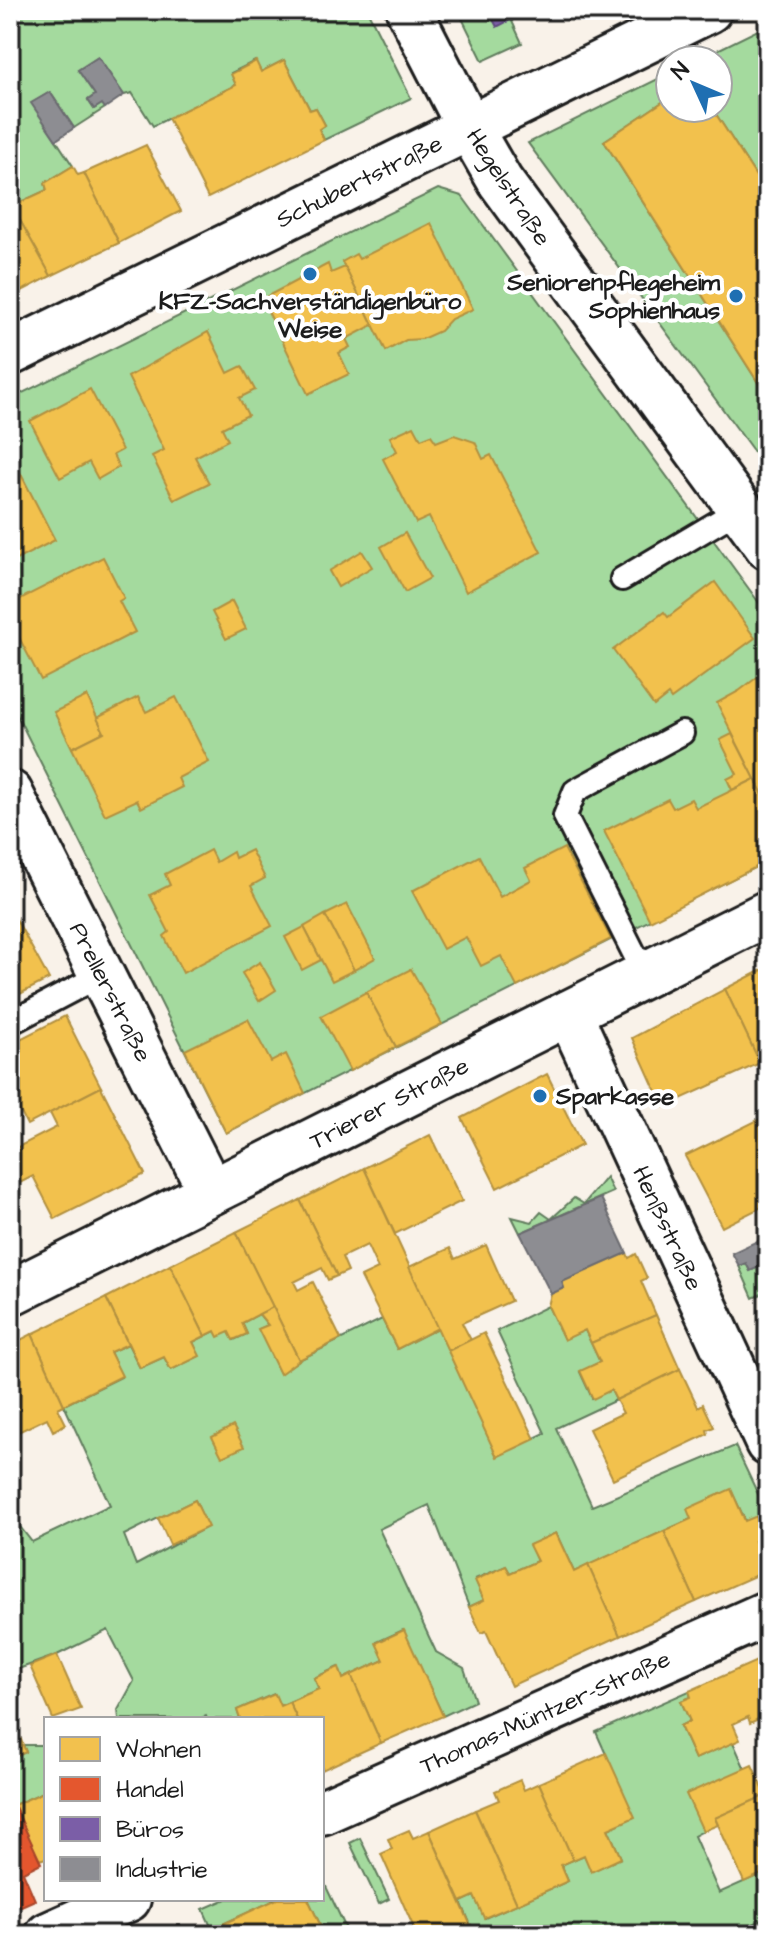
<svg xmlns="http://www.w3.org/2000/svg" width="778" height="1945" font-family="'Architects Daughter',sans-serif">
<rect width="100%" height="100%" fill="#f9f2e9"/>
<filter id="ink" filterUnits="userSpaceOnUse"><feTurbulence type="fractalNoise" baseFrequency=".0125" numOctaves="2"/><feDisplacementMap in="SourceGraphic" scale="16" xChannelSelector="R" yChannelSelector="G"/><feConvolveMatrix kernelMatrix="1 2 1 2 8 2 1 2 1" color-interpolation-filters="sRGB"/></filter>
<g filter="url(#ink)">
<g fill="#a4da9e" stroke="#607b5d" stroke-width="2" fill-rule="evenodd">
<polygon points="10,10 367,10 411,98 324,140 319,129 325,125 316,108 310,110 284,60 261,72 255,61 231,73 236,85 153,126 132,93 124,95 98,57 78,70 95,95 88,100 94,109 102,104 105,108 74,128 50,92 32,103 73,166 45,183 47,190 10,207"/>
<polygon points="458,10 488,10 511,19 522,43 483,61"/>
<polygon points="768,25 768,195 712,108 718,108 718,60 697,60"/>
<polygon points="670,73 670,97 604,141 768,398 768,471 528,143"/>
<polygon points="438,189 462,196 768,615 768,861 226,1133 10,701 10,399"/>
<polygon points="606,1177 613,1192 520,1233 512,1217 532,1222 541,1212 551,1219 574,1198 584,1204"/>
<polygon points="746,1263 750,1271 768,1263 768,1291 753,1298 739,1266"/>
<path d="M 548,1306 L 564,1339 L 585,1330 L 600,1362 L 580,1372 L 592,1398 L 611,1390 L 616,1400 L 556,1428 L 592,1506 L 735,1446 L 768,1515 L 768,1569 L 731,1490 L 691,1519 L 574,1572 L 556,1533 L 530,1545 L 537,1561 L 510,1573 L 506,1566 L 475,1579 L 484,1600 L 469,1607 L 429,1505 L 379,1529 L 436,1652 L 464,1668 L 475,1701 L 443,1716 L 403,1630 L 377,1642 L 384,1660 L 343,1679 L 338,1667 L 314,1678 L 319,1689 L 280,1706 L 274,1694 L 237,1710 L 240,1719 L 207,1719 L 206,1716 L 199,1719 L 119,1719 L 118,1710 L 134,1681 L 108,1630 L 57,1655 L 10,1672 L 10,1514 L 32,1542 L 110,1505 L 64,1405 L 121,1377 L 110,1352 L 128,1344 L 140,1368 L 164,1357 L 171,1370 L 199,1356 L 193,1342 L 215,1331 L 229,1332 L 234,1340 L 247,1334 L 242,1323 L 259,1314 L 268,1325 L 259,1329 L 280,1373 L 299,1360 L 382,1319 L 397,1349 L 438,1328 L 497,1456 L 545,1433 L 497,1331 ZM 195,1500 L 207,1527 L 136,1565 L 124,1535 Z"/>
<polygon points="689,1691 691,1697 681,1701 690,1721 680,1726 695,1759 733,1742 745,1769 703,1831 694,1836 719,1893 768,1871 768,1917 730,1935 475,1935 461,1902 474,1896 485,1918 568,1881 561,1865 584,1855 592,1871 621,1858 608,1829 634,1817 596,1732"/>
<polygon points="23,1745 46,1745 46,1791 14,1805 10,1795 10,1759 26,1752"/>
<polygon points="360,1838 389,1899 379,1904 350,1843"/>
<polygon points="322,1878 349,1935 325,1935 308,1899 322,1899"/>
<polygon points="226,1899 277,1899 212,1929 203,1909"/>
</g>
<g fill="#f2c14e" stroke="#b2903f" stroke-width="2">
<polygon points="284,60 310,110 316,108 325,125 319,129 324,140 208,198 168,118 236,85 231,74 256,61 261,72"/>
<polygon points="670,97 670,108 712,108 768,195 768,398 604,141"/>
<polygon points="146,145 181,211 119,243 84,173"/>
<polygon points="73,166 78,175 84,173 119,243 51,276 12,206 47,190 45,183"/>
<polygon points="12,206 51,276 10,297 10,207"/>
<polygon points="431,223 473,309 451,319 440,331 422,339 406,340 386,351 342,262 356,254 359,259"/>
<polygon points="328,264 331,273 345,267 373,325 346,339 350,347 339,353 349,374 308,394 262,299"/>
<polygon points="208,332 228,373 242,366 255,390 239,398 248,415 222,428 228,440 195,457 209,483 174,500 152,456 164,450 128,377"/>
<polygon points="90,389 122,450 113,455 119,467 98,479 89,462 60,478 30,421"/>
<polygon points="414,426 421,439 431,435 436,442 454,435 475,442 483,459 491,455 541,552 466,592 429,517 416,523 383,459 397,451 390,437"/>
<polygon points="10,453 55,540 10,563"/>
<polygon points="405,533 430,578 405,592 381,547"/>
<polygon points="362,551 372,567 338,587 329,571"/>
<polygon points="103,557 124,598 119,601 135,632 41,680 10,620 10,604"/>
<polygon points="715,582 755,638 671,699 668,695 654,706 613,650 664,612 668,617"/>
<polygon points="232,601 246,629 226,639 212,612"/>
<polygon points="768,669 768,805 717,703 739,691"/>
<polygon points="87,696 104,732 72,748 54,712"/>
<polygon points="138,697 146,712 176,697 209,762 178,778 182,787 141,808 137,800 105,815 72,748 104,732 97,718"/>
<polygon points="732,734 755,779 732,790 727,779 737,774 720,740"/>
<polygon points="755,779 768,805 768,861 650,921 604,831 668,799 673,808 691,799 696,808"/>
<polygon points="564,848 611,939 517,987 501,956 481,966 466,937 443,949 412,891 479,856 500,897 531,880 525,868"/>
<polygon points="210,850 216,862 233,852 235,858 251,850 265,878 251,886 272,926 183,973 164,936 169,932 150,895 170,885 165,874"/>
<polygon points="347,904 375,958 354,970 325,915"/>
<polygon points="10,908 49,979 10,999"/>
<polygon points="325,915 354,970 332,981 304,927"/>
<polygon points="304,927 321,960 302,970 285,937"/>
<polygon points="260,962 276,990 259,1001 242,973"/>
<polygon points="768,967 768,1059 760,1063 725,989"/>
<polygon points="411,969 442,1024 396,1047 366,992"/>
<polygon points="725,989 760,1063 663,1107 632,1038"/>
<polygon points="366,992 396,1047 350,1071 321,1016"/>
<polygon points="65,1016 101,1087 27,1125 10,1091 10,1044"/>
<polygon points="248,1019 271,1062 286,1054 305,1093 226,1133 185,1050"/>
<polygon points="547,1074 582,1145 497,1188 462,1118"/>
<polygon points="101,1087 145,1174 55,1219 33,1176 10,1188 10,1151 57,1127 50,1113"/>
<polygon points="768,1115 768,1204 722,1227 685,1156"/>
<polygon points="430,1135 462,1201 395,1234 364,1168"/>
<polygon points="364,1168 438,1328 397,1349 361,1277 378,1269 367,1245 342,1257 348,1271 337,1276 300,1200"/>
<polygon points="300,1200 337,1276 328,1280 322,1268 294,1282 298,1290 313,1282 341,1339 299,1360 236,1232"/>
<polygon points="236,1232 273,1307 242,1323 247,1334 233,1340 229,1332 218,1337 215,1331 205,1336 170,1265"/>
<polygon points="486,1245 511,1301 462,1323 471,1340 448,1351 409,1267 450,1248 455,1259"/>
<polygon points="627,1253 629,1258 636,1254 647,1278 641,1281 656,1315 591,1343 585,1330 564,1340 548,1306 551,1294 564,1288 562,1282"/>
<polygon points="170,1265 205,1336 193,1342 200,1356 171,1370 164,1357 140,1368 106,1298"/>
<polygon points="106,1298 128,1344 110,1352 122,1376 64,1405 32,1334"/>
<polygon points="273,1307 299,1360 280,1374 258,1329 268,1325 259,1314"/>
<polygon points="656,1315 680,1369 616,1400 611,1390 593,1399 580,1371 600,1362 591,1343"/>
<polygon points="484,1333 535,1439 497,1457 448,1351"/>
<polygon points="32,1334 64,1405 58,1408 66,1424 53,1431 47,1418 10,1436 10,1345"/>
<polygon points="680,1369 698,1407 703,1404 714,1427 707,1430 708,1434 613,1479 589,1429 623,1413 616,1400"/>
<polygon points="233,1426 244,1447 222,1457 212,1437"/>
<polygon points="731,1489 745,1521 757,1516 766,1535 755,1541 768,1570 696,1602 664,1531 691,1519 687,1509"/>
<polygon points="195,1500 208,1527 170,1545 158,1518"/>
<polygon points="664,1531 696,1602 620,1636 588,1565"/>
<polygon points="556,1533 574,1572 588,1565 620,1636 511,1686 486,1631 481,1633 469,1607 484,1600 475,1580 506,1566 510,1573 537,1561 529,1545"/>
<polygon points="404,1630 443,1716 381,1743 351,1675 384,1660 376,1643"/>
<polygon points="57,1655 81,1709 53,1719 30,1666"/>
<polygon points="768,1656 768,1741 758,1719 750,1723 748,1717 733,1724 740,1740 695,1759 680,1726 690,1721 681,1701 691,1697 689,1691"/>
<polygon points="339,1667 343,1679 351,1675 381,1743 322,1770 322,1719 297,1719 289,1702 319,1689 314,1678"/>
<polygon points="275,1694 280,1706 289,1702 297,1719 240,1719 237,1710"/>
<polygon points="10,1714 26,1752 10,1759"/>
<polygon points="606,1753 635,1817 608,1829 621,1858 591,1872 584,1855 573,1860 539,1783"/>
<polygon points="752,1765 766,1795 715,1818 718,1825 703,1831 686,1794"/>
<polygon points="520,1780 524,1790 539,1783 573,1860 561,1865 568,1881 517,1904 475,1810 499,1800 495,1791"/>
<polygon points="46,1791 46,1858 39,1860 14,1805"/>
<polygon points="766,1795 768,1800 768,1871 744,1882 715,1818"/>
<polygon points="475,1810 517,1904 484,1918 474,1896 461,1902 429,1831"/>
<polygon points="409,1830 413,1838 429,1831 475,1935 417,1935 381,1854 392,1849 388,1839"/>
<polygon points="277,1899 308,1899 325,1935 215,1935 212,1929"/>
</g>
<polygon fill="#e4572e" stroke="#a84529" stroke-width="2" points="14,1805 41,1863 23,1872 35,1900 10,1911 10,1808"/>
<polygon fill="#7b5ea7" stroke="#5e4a7d" stroke-width="2" points="488,10 529,10 497,27"/>
<g fill="#8d8d92" stroke="#6b6b6f" stroke-width="2">
<polygon points="98,57 124,95 105,108 102,104 94,109 88,100 95,95 78,70"/>
<polygon points="50,92 74,128 56,140 31,103"/>
<polygon points="601,1198 627,1253 562,1282 564,1288 551,1294 520,1233"/>
<polygon points="768,1236 768,1252 764,1254 768,1263 750,1271 746,1263 739,1266 732,1253"/>
</g>
<g fill="none" stroke-linecap="round" stroke-linejoin="round">
<defs>
<g id="lane">
<polyline points="622,579 740,509"/>
<polyline points="645,975 565,816 575,791 682,733"/>
<polyline points="10,1023 103,974"/>
</g>
<g id="street">
<polyline points="409,10 469,127 500,181 768,547"/>
<polyline points="10,353 709,10"/>
<polyline points="10,793 211,1192"/>
<polyline points="569,1013 768,1443"/>
<polyline points="322,1812 768,1613"/>
<polyline points="48,1935 128,1899"/>
</g>
<polyline id="secondary" points="10,1293 768,913"/>
</defs>
<use href="#lane" stroke="#1c1c1c" stroke-width="28"/>
<use href="#street" stroke="#1c1c1c" stroke-width="50"/>
<use href="#secondary" stroke="#1c1c1c" stroke-width="50"/>
<use href="#lane" stroke="#fff" stroke-width="22"/>
<use href="#street" stroke="#fff" stroke-width="44"/>
<use href="#secondary" stroke="#fff" stroke-width="44"/>
</g>
</g>
<g fill="#1f6fb2" stroke="#fff" stroke-width="3">
<circle cx="310" cy="274" r="8"/>
<circle cx="736" cy="296" r="8"/>
<circle cx="540" cy="1096" r="8"/>
</g>
<g text-anchor="middle" stroke-width="8" stroke-linejoin="round" paint-order="stroke">
<g font-size="24" fill="#1c1c1c" stroke="#fff">
<text transform="translate(359 181) rotate(-26)" y="8">Schubertstraße</text>
<text transform="translate(509 187) rotate(57)" y="8">Hegelstraße</text>
<text transform="translate(111 992) rotate(63)" y="8">Prellerstraße</text>
<text transform="translate(389 1103) rotate(-27)" y="8">Trierer Straße</text>
<text transform="translate(668 1228) rotate(65)" y="8">Henßstraße</text>
<text transform="translate(545 1712) rotate(-24)" y="8">Thomas-Müntzer-Straße</text>
</g>
<g font-size="24" font-weight="bold" fill="#1c1c1c" stroke="#fff" text-anchor="end">
<text x="720" y="290">Seniorenpflegeheim<tspan x="720" dy="28">Sophienhaus</tspan></text>
<text x="310" y="309" text-anchor="middle">KFZ-Sachverständigenbüro<tspan x="310" dy="28">Weise</tspan></text>
<text x="556" y="1104" text-anchor="start">Sparkasse</text>
</g>
</g>
<rect width="778" height="1945" fill="none" stroke="#fff" stroke-width="40"/>
<rect x="20" y="20" width="738" height="1905" fill="none" stroke="#1c1c1c" stroke-width="3" filter="url(#ink)"/>
<rect x="44" y="1717" width="280" height="184" fill="#ffffff" stroke="#a4a4a4" stroke-width="2"/>
<rect x="60" y="1737" width="40" height="24" fill="#f2c14e" stroke="#a4a4a4" stroke-width="2"/>
<text x="116" y="1757" font-size="24" fill="#1c1c1c">Wohnen</text>
<rect x="60" y="1777" width="40" height="24" fill="#e4572e" stroke="#a4a4a4" stroke-width="2"/>
<text x="116" y="1797" font-size="24" fill="#1c1c1c">Handel</text>
<rect x="60" y="1817" width="40" height="24" fill="#7b5ea7" stroke="#a4a4a4" stroke-width="2"/>
<text x="116" y="1837" font-size="24" fill="#1c1c1c">Büros</text>
<rect x="60" y="1857" width="40" height="24" fill="#8d8d92" stroke="#a4a4a4" stroke-width="2"/>
<text x="116" y="1877" font-size="24" fill="#1c1c1c">Industrie</text>
<g transform="translate(694 84) rotate(314)"><circle r="38" fill="#ffffff" stroke="#a4a4a4" stroke-width="2"/>
<path d="M0-6L14 30L0 20L-14 30Z" fill="#1f6fb2"/>
<text y="-12" font-size="22" font-weight="bold" text-anchor="middle" fill="#1c1c1c">N</text>
</g>
</svg>
